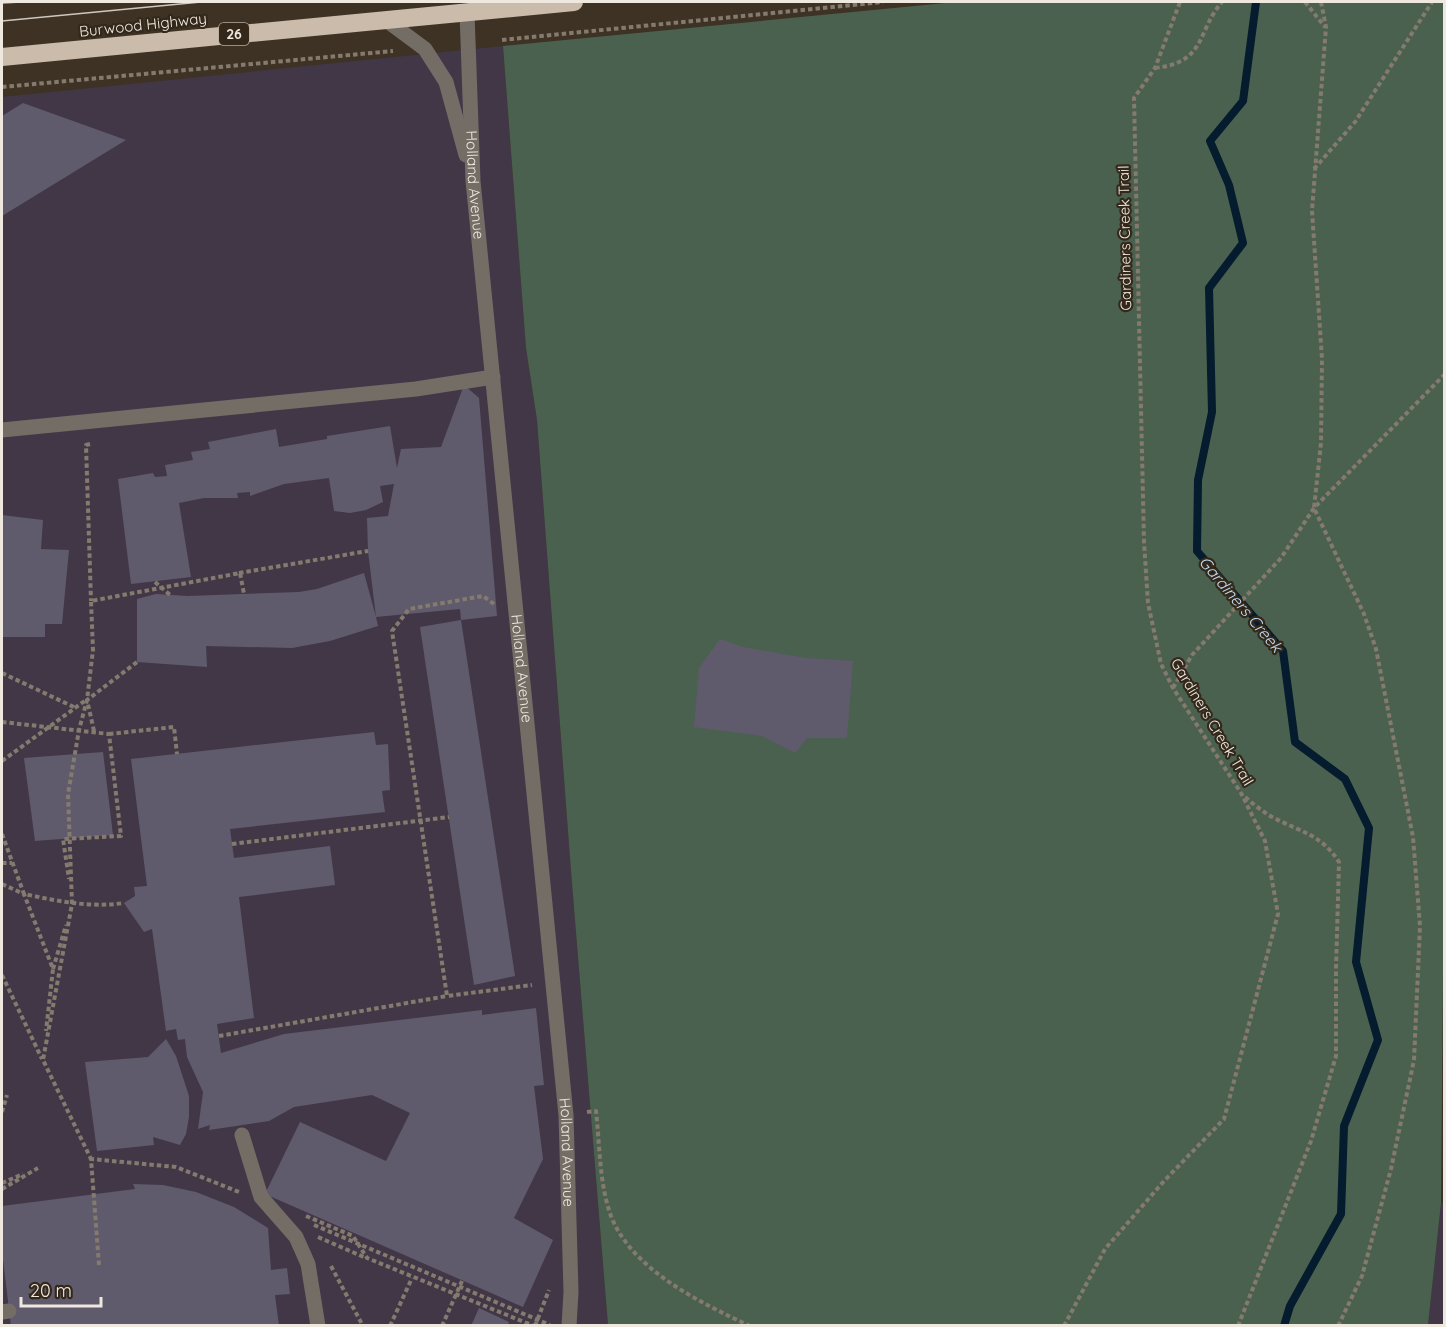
<svg xmlns="http://www.w3.org/2000/svg" width="1446" height="1327" font-family="Quicksand,sans-serif">
<rect width="100%" height="100%" fill="#3d3224"/>
<g fill="#423747">
<polygon points="503,46 526,348 537,420 571,871 608,1325 2,1325 2,97"/>
<polygon points="1444,1202 1444,1325 1428,1325 1441,1203"/>
</g>
<polygon fill="#4a6150" points="956,2 1444,2 1444,863 1441,1203 1428,1325 608,1325 571,871 537,420 526,348 503,46"/>
<g fill="none" stroke-linecap="round" stroke-linejoin="round">
<polyline stroke="#051b2e" stroke-width="8" points="1256,2 1243,101 1210,141 1229,185 1243,243 1209,288 1212,412 1198,480 1197,551 1283,651 1295,742 1345,779 1369,828 1356,962 1378,1040 1344,1126 1341,1214 1290,1306 1284,1326"/>
</g>
<g fill="#5f5b6d">
<polygon points="23,103 126,140 2,216 2,116"/>
<polygon points="464,385 479,398 497,616 461,620 460,609 376,617 378,626 330,641 292,648 206,646 207,667 137,662 137,599 156,594 188,596 299,592 317,589 364,573 376,617 368,551 367,518 388,516 394,484 380,486 383,502 366,510 350,513 334,511 329,478 284,484 250,496 250,492 237,493 238,498 204,498 179,503 191,577 131,584 118,479 153,473 155,477 167,476 165,465 193,460 191,452 210,449 208,442 276,429 279,447 327,439 327,436 390,426 397,468 401,449 441,447"/>
<polygon points="2,515 43,520 41,549 69,550 62,624 45,624 45,637 2,637"/>
<polygon points="461,620 515,976 474,985 420,627"/>
<polygon points="720,639 743,647 806,658 853,661 847,738 807,738 795,753 762,736 694,727 699,668"/>
<polygon points="374,732 376,745 388,744 390,790 382,791 385,812 230,829 234,858 330,846 335,885 239,897 254,1018 217,1024 221,1053 284,1034 482,1010 482,1015 536,1008 544,1085 534,1086 543,1159 514,1218 553,1240 523,1307 265,1194 300,1122 386,1161 410,1113 372,1095 294,1107 269,1121 209,1130 210,1125 198,1129 203,1092 187,1057 185,1039 178,1040 176,1029 166,1031 152,929 144,932 124,903 135,896 134,887 147,886 131,759"/>
<polygon points="103,752 113,835 35,841 24,758"/>
<polygon points="166,1039 176,1056 189,1096 189,1117 186,1134 180,1145 153,1137 154,1145 97,1151 85,1062 148,1057"/>
<polygon points="133,1184 163,1185 196,1192 234,1207 268,1228 271,1270 287,1268 290,1294 275,1295 279,1326 11,1326 2,1251 2,1206 135,1189"/>
<polygon points="479,1308 509,1322 507,1326 471,1326"/>
</g>
<g fill="none" stroke-linecap="round" stroke-linejoin="round">
<g stroke="#847a6e" stroke-width="4" stroke-dasharray="4.5 3" stroke-linecap="butt">
<polyline points="1305,2 1325,27"/>
<polyline points="1321,2 1326,27 1312,211 1322,359 1321,443 1314,508 1364,614 1376,649 1413,837 1420,926 1414,1060 1391,1169 1362,1276 1338,1326"/>
<polyline points="502,40 883,2"/>
<path d="M 1155,68 C 1207,62 1196,32 1222,2"/>
<polyline points="2,87 393,51"/>
<polyline points="1314,169 1355,122 1432,2"/>
<polyline points="90,444 86,445 91,601"/>
<polyline points="239,573 368,551"/>
<polyline points="155,582 170,595"/>
<polyline points="494,604 483,596 409,609 392,631 447,996 532,985"/>
<polyline points="2,673 76,708"/>
<polyline points="1173,688 1192,655 1281,558 1314,508 1444,375"/>
<polyline points="2,722 109,734 121,836 63,839 69,879"/>
<polyline points="94,731 87,700 137,662"/>
<polyline points="109,734 174,727 177,754"/>
<polyline points="2,761 86,700"/>
<path d="M 2,834 L 24,894 C 58,901 89,908 124,903"/>
<polyline points="232,844 449,817"/>
<polyline points="2,863 12,863"/>
<polyline points="2,884 24,894 53,969 46,1031"/>
<polyline points="53,969 66,925"/>
<polyline points="2,975 42,1059"/>
<polyline points="219,1036 447,996"/>
<polyline points="2,1112 7,1095"/>
<path d="M 587,1112 L 596,1111 C 600,1146 599,1183 611,1216 C 632,1270 701,1303 750,1326"/>
<polyline points="90,1158 91,1159 176,1167 239,1192"/>
<polyline points="2,1183 23,1174"/>
<polyline points="2,1189 38,1168"/>
<polyline points="306,1216 353,1236 367,1258 534,1326"/>
<polyline points="314,1225 550,1325"/>
<polyline points="318,1237 366,1258"/>
<polyline points="99,1265 91,1159 43,1060 72,904 68,794 79,730 87,700 93,650 91,601 240,573 244,594"/>
<polyline points="331,1266 363,1326"/>
<polyline points="390,1326 412,1278"/>
<polyline points="442,1326 462,1281"/>
<polyline points="535,1326 549,1290"/>
<polyline points="1064,1326 1105,1249 1164,1181 1224,1119 1278,914 1265,841 1241,793 1173,688 1161,664 1148,603 1144,542 1134,98 1155,68 1180,2"/>
<path d="M 1238,1326 L 1311,1141 L 1336,1056 L 1336,969 L 1339,862 C 1322,835 1301,832 1274,818 C 1263,812 1253,804 1244,796"/>
</g>
<g stroke="#736d66" stroke-width="15">
<path id="s1" d="M 467,13 L 473,181 L 566,1115 L 571,1292 L 569,1326"/>
<polyline points="386,20 425,49 446,82 466,155"/>
<polyline points="2,430 416,389 493,377"/>
<polyline points="242,1135 261,1197 296,1237 308,1264 318,1326"/>
<polyline points="2,1312 9,1311"/>
</g>
<polyline stroke="#cabbaa" stroke-width="18" points="2,57 574,2"/>
<g stroke="#cfc8be" stroke-width="1.5">
<polyline points="2,3 21,2"/>
<polyline points="2,21 201,2"/>
</g>
</g>
<g text-anchor="middle" stroke-width="4.5" stroke-linejoin="round" paint-order="stroke">
<rect fill="#33281a" stroke="#b7aea4" stroke-width="1.5" x="219" y="23" width="30" height="22" rx="4.5"/>
<g font-size="14" font-weight="bold" fill="#efe8df">
<text x="234" y="39">26</text>
</g>
<g font-size="15" fill="#efe8df" stroke="#33281a">
<text transform="translate(143 25) rotate(-6)" y="5">Burwood Highway</text>
<text dy="5" stroke="none"><textPath href="#s1" startOffset="172">Holland Avenue</textPath></text>
<text transform="translate(1125 238) rotate(-91)" y="5">Gardiners Creek Trail</text>
<text dy="5" stroke="none"><textPath href="#s1" startOffset="658">Holland Avenue</textPath></text>
<text transform="translate(1212 722) rotate(59)" y="5">Gardiners Creek Trail</text>
<text dy="5" stroke="none"><textPath href="#s1" startOffset="1144">Holland Avenue</textPath></text>
</g>
<g font-size="16" font-style="italic" fill="#c3def8" stroke="#33281a">
<text transform="translate(1241 604) rotate(50)" y="6">Gardiners Creek</text>
</g>
</g>
<rect width="1446" height="1327" fill="none" stroke="#efe8df" stroke-width="6"/>
<path d="M21 1297v9h80v-9" fill="none" stroke="#efe8df" stroke-width="3"/>
<text x="30" y="1297" font-size="18" fill="#efe8df" stroke="#33281a" stroke-width="4.5" paint-order="stroke">20 m</text>
</svg>
